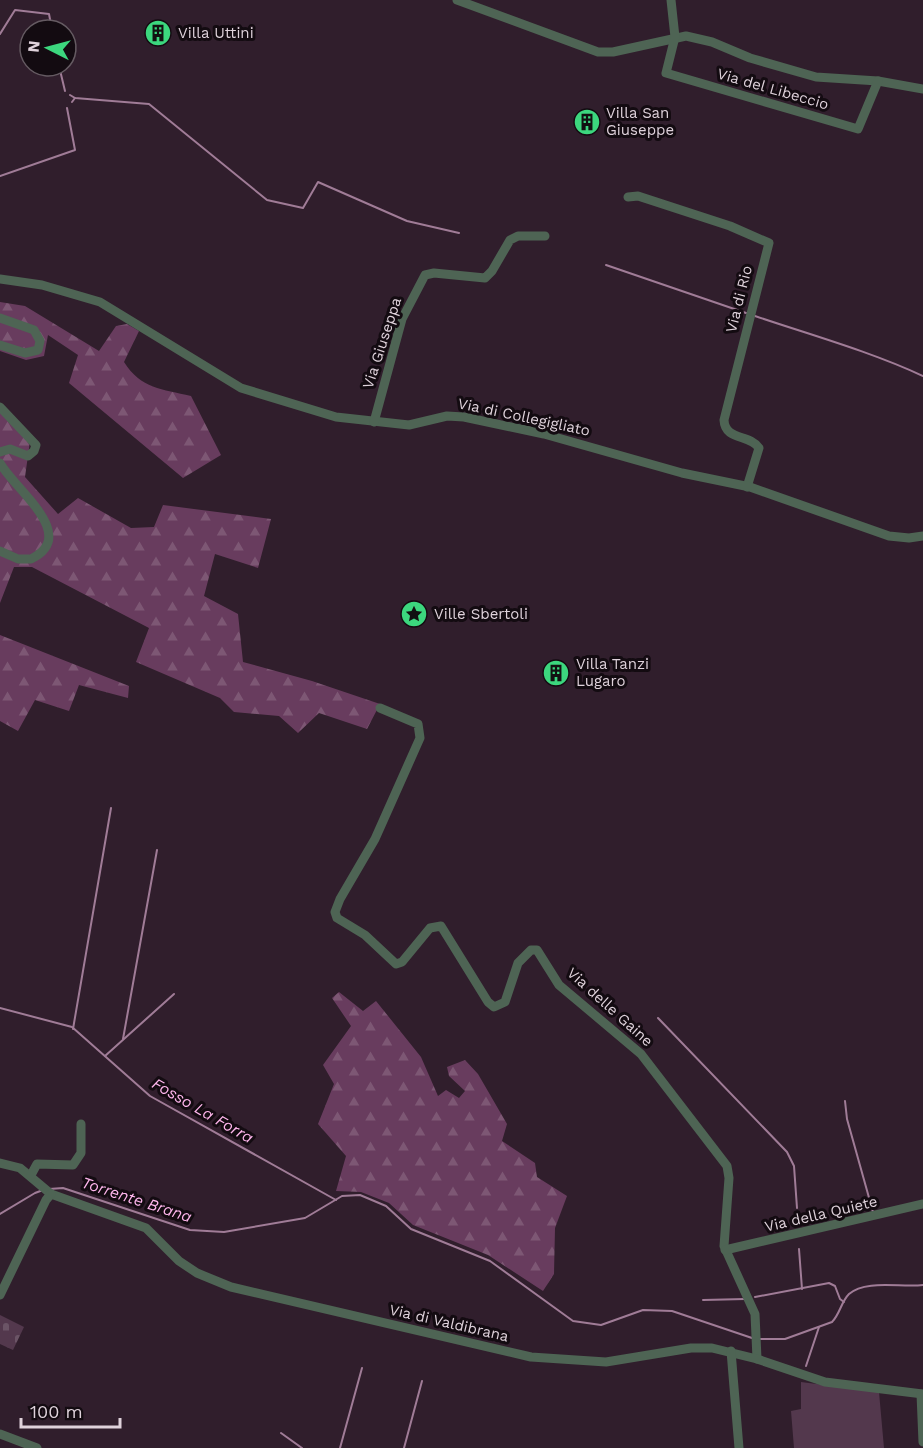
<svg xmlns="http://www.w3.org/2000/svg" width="923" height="1448" font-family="'Work Sans',sans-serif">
<defs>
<pattern id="forest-firs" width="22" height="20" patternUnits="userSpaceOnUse" patternTransform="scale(1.5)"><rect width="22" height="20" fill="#683c5e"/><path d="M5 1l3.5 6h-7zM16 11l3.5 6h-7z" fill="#7d5774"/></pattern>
<pattern id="cemetery-stones" width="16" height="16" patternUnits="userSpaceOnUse" patternTransform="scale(1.5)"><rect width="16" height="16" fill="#53384d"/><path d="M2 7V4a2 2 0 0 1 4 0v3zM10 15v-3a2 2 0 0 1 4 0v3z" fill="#6b5466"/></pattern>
</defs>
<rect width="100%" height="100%" fill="#301e2c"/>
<g fill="url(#forest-firs)">
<path d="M 0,302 L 25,306 L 99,351 L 116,326 L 127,324 L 139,331 L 124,362 C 141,389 162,389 191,396 L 221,455 L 183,478 L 69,383 L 78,355 L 48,335 L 44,356 L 26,360 L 0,351 Z"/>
<polygon points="0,405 30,441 25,477 58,514 78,498 131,528 154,527 163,505 271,519 258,568 215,554 204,596 238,614 243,662 312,681 380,704 367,729 319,713 298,733 279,716 234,712 220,698 136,662 149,628 32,567 14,567 0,603"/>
<polygon points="0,635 129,686 128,698 79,685 69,711 35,700 18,731 0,721"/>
<polygon points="339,992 363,1011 376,1001 421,1057 438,1096 446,1090 459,1098 465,1091 449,1076 447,1067 465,1060 478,1074 507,1124 502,1141 535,1163 537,1177 567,1196 555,1228 554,1274 543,1291 488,1255 413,1225 389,1203 361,1192 336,1191 346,1156 318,1124 334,1084 323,1065 351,1026 332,998"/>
</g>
<polygon fill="url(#cemetery-stones)" points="0,1315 24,1327 13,1350 0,1344"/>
<polygon fill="#53384d" points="801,1382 879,1392 884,1448 794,1448 791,1411 801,1409"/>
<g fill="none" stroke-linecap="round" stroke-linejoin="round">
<g stroke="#a07c97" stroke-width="2">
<polyline points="0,34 15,10 49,14 52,30"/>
<polyline points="59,66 65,91"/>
<polyline points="70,95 75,98 149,104 267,200 303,208 318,182 407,221 459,233"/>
<polyline points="72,102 75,98"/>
<polyline points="0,176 75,150 67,108"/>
<polyline points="606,265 746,313"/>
<path d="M 755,316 C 811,335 869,351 923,376"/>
<polyline points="0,1008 72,1027 150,1096 336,1200"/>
<polyline points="658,1018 787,1152 794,1166 797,1208"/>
<polyline points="73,1029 111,808"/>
<polyline points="123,1039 157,850"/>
<polyline points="105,1056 174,994"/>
<polyline points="845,1101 847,1119 873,1212"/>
<polyline points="49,1189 63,1188 190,1230 224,1232 305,1218 342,1196 360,1195 386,1206 411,1229 490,1261 573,1321 601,1325 643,1310 672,1311 752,1338"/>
<polyline points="0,1214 35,1193 43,1190"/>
<polyline points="799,1249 802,1289"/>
<polyline points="755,1297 829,1283 835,1286 840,1299 844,1302"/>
<polyline points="703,1300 745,1299"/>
<path d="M 758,1339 L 785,1339 L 832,1322 C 840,1314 841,1302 849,1294 C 866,1279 902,1288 923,1285"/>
<polyline points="806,1366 819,1327"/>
<polyline points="281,1433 302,1448"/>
<polyline points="340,1448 362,1368"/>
<polyline points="404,1448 422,1381"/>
</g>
<g stroke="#4e6454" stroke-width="9">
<polyline points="457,0 598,52 613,52 686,36 712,42 750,58 816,77 878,81 923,89"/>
<polyline points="671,0 675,37 666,73 858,129 878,81"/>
<path d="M 628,197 L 638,196 L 730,226 L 769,243 L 724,420 C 725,441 750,434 759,448 L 747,487"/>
<polyline points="0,279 42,285 100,302 241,388 336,417 409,425 447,416 464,417 544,434 682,473 750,487 889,536 909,538 923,536"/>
<polyline points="0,318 34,330 40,341 38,350 25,353 0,345"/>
<polyline points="0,407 36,445 34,451 28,456 10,449 0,452"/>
<polyline points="374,422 402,319 425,275 434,273 485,278 492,271 510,240 518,236 545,236"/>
<path d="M 0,463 C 14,489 80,535 31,559 L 18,559 L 0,551"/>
<polyline points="380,708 418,724 420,738 375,839 340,899 335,912 337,918 365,935 396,964 402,962 430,928 441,926 488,1002 494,1007 505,1002 518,963 531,950 537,950 559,985 641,1054 727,1166 729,1178 724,1246 755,1314 757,1359"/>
<polyline points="0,1163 20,1168 51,1194 146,1228 179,1261 197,1273 231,1287 531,1357 606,1362 691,1348 712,1348 757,1359 825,1382 923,1394"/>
<polyline points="31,1175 37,1164 73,1165 81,1153 81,1124"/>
<polyline points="725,1250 923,1204"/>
<polyline points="0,1295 46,1200 51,1194"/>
<polyline points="731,1351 739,1448"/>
<polyline points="921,1394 923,1442"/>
<polyline points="0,1434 37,1448"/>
</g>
</g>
<defs>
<symbol id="building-disc" viewBox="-11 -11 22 22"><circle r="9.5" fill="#3cd77e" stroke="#130b11"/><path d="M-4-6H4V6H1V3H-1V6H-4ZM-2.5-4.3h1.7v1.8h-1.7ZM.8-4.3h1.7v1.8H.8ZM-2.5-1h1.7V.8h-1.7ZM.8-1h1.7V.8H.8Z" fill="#111"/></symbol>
<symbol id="sight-disc" viewBox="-11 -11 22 22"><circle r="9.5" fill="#3cd77e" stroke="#130b11"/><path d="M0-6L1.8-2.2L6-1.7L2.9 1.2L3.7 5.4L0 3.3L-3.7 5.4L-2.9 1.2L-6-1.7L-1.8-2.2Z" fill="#111"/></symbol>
</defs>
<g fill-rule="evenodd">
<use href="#building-disc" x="143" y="18" width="30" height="30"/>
<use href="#building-disc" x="572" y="107" width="30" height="30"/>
<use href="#sight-disc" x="399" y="599" width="30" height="30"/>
<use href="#building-disc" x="541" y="658" width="30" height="30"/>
</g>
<g text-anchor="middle" stroke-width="6" stroke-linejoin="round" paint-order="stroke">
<g font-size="15" fill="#dfd2db" stroke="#130b11" text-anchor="start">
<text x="178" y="38">Villa Uttini</text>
<text x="606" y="118">Villa San<tspan x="606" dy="17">Giuseppe</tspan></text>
<text x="434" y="619">Ville Sbertoli</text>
<text x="576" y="669">Villa Tanzi<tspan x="576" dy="17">Lugaro</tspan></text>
</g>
<g font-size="15" fill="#dfd2db" stroke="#130b11">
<text transform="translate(773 89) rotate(16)" y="5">Via del Libeccio</text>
<text transform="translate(739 299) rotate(-76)" y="5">Via di Rio</text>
<text transform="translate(382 343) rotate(-72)" y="5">Via Giuseppa</text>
<text transform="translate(524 417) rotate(12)" y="5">Via di Collegigliato</text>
<text transform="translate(610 1007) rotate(42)" y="5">Via delle Gaine</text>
<text transform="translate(821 1214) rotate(-13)" y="5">Via della Quiete</text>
<text transform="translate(449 1323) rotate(13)" y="5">Via di Valdibrana</text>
</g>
<g font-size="16" font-style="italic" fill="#feb5ec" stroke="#130b11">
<text transform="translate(203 1110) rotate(30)" y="6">Fosso La Forra</text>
<text transform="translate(137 1199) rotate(18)" y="6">Torrente Brana</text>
</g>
</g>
<g transform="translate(48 48) rotate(276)"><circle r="28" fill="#130b11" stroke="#655b62" stroke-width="1.5"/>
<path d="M0-4.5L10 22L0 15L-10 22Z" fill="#3cd77e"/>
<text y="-9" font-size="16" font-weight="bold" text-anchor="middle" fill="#dfd2db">N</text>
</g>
<path d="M21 1418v9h99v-9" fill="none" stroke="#dfd2db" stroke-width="3"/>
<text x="30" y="1418" font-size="18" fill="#dfd2db" stroke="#130b11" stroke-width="4.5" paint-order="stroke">100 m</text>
</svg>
